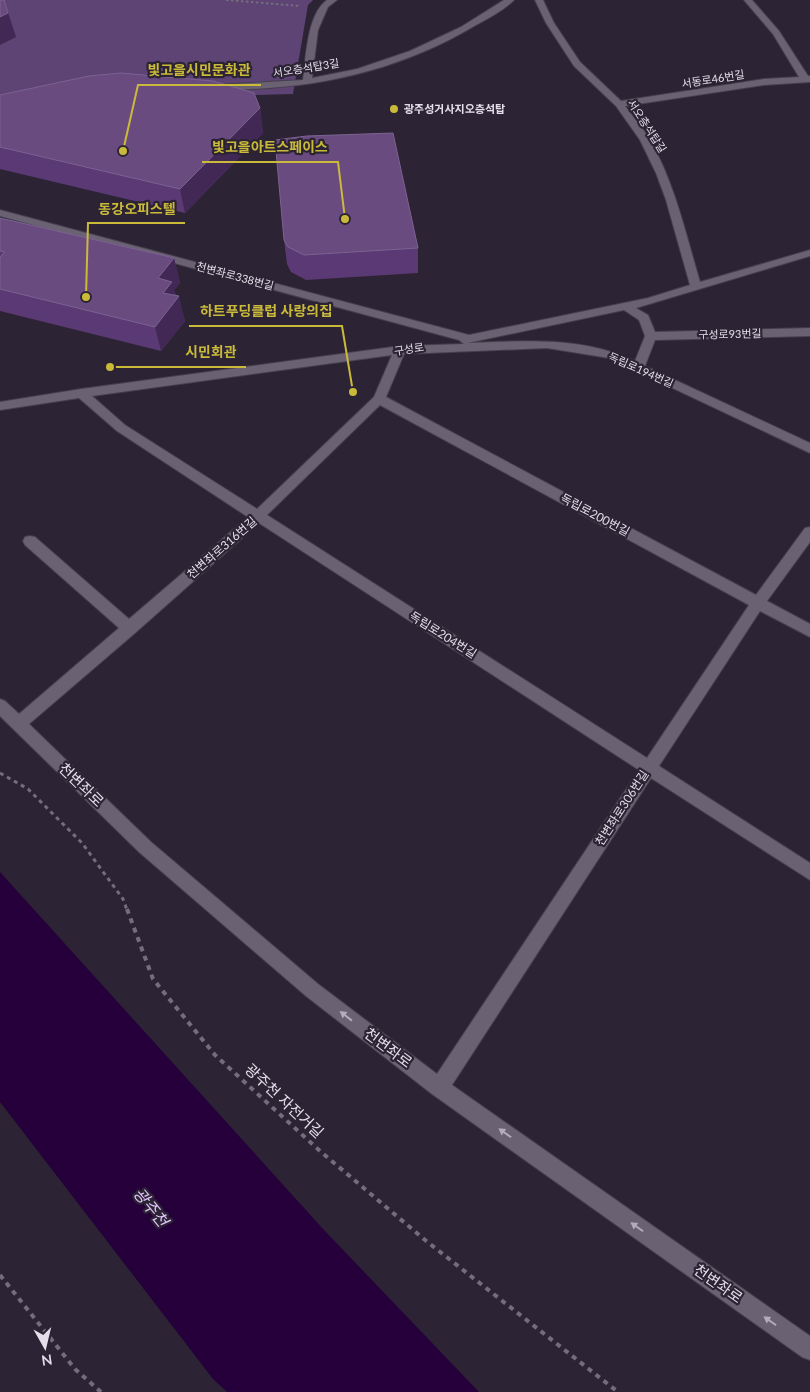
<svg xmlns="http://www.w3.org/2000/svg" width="810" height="1392" font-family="Lato,'Noto Sans KR',sans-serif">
<rect width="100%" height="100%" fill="#2c2434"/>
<polygon fill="#5e4375" points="0,0 313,0 308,5 293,94 183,97 0,113"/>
<polygon fill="#25003b" points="0,872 324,1230 479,1392 227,1392 213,1379 0,1102"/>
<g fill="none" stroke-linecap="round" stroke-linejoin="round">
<defs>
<g id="minor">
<path d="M 327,0 L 337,0 L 328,7 L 318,30 L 312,78 L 357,69 L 410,51 L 461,27 L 504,0 L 514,0 C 504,10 489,18 476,25 C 408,66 330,86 251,89 C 239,90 225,92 213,90 L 213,86 L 216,85 L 303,80 C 306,57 307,14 327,0 Z"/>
<path d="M 535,0 L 543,0 L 554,23 L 580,62 L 621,101 L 764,79 L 799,77 L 773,34 L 744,0 L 752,0 L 779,31 L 808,76 L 810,76 L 810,82 L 764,85 L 625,106 C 633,117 643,128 650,140 C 675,184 686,235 700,282 L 810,250 L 810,256 L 636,308 L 648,315 L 655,332 L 810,328 L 810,336 L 655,340 L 645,366 L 810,443 L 810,453 L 609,358 L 547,348 L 404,354 L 386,397 L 756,595 L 805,528 L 810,527 L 810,542 L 767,601 L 810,624 L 810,637 L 760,611 L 659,766 L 810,863 L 810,880 L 651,778 L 452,1085 L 810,1336 L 810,1360 L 802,1357 L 432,1094 L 306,996 L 139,852 L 0,716 L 0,699 L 5,701 L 19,714 L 119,628 L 25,545 L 23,541 L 25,537 L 30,536 L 35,537 L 129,619 L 248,517 L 117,431 L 79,398 L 0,410 L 0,402 L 81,389 L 400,346 L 464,344 L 459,340 L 0,216 L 0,210 L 469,335 L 648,298 L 690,285 L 666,200 L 656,173 L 640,140 L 616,106 L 574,66 L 546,23 ZM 624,310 L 639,320 L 645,336 L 635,361 C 582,336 524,341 467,343 ZM 392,355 L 374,397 L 257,509 L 125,425 L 92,396 ZM 380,405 L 749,605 L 647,758 L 267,515 ZM 259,523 L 639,770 L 437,1074 L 318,984 L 151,842 L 29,724 L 135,633 Z"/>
</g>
</defs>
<use href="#minor" stroke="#463f4c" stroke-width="2"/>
<polyline stroke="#746d7b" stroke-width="2" stroke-dasharray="2.5 2.5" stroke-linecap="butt" points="226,0 300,6"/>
<polyline stroke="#746d7b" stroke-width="3" stroke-dasharray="4 4" stroke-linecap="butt" points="0,773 28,789 82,843 123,899 127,910"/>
<g stroke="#746d7b" stroke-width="4" stroke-dasharray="5 5" stroke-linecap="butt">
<polyline points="127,909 153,979 215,1055 320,1151 425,1240 618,1392"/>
<polyline points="0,1275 75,1369 101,1392"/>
</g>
<use href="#minor" fill="#6a6173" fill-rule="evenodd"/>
</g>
<g fill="#5a3974">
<polygon points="0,95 260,108 263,133 185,213 0,169"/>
<polygon points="0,218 174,258 180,283 174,290 185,321 161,351 0,311"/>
<polygon points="284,240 418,248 418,273 306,280 291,272 287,264"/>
</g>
<g fill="#422955">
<polygon points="4,0 16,37 0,45 0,17"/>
<polygon points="260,108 263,133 185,213 180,189"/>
<polygon points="174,258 180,283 174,290 176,300 179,296 185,321 161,351 155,327 158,278"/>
</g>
<g fill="#694b80" stroke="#7c6291">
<polygon points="0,0 4,0 8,13 0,17"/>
<polygon points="121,73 213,81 254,93 260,108 180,189 0,147 0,95 89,76"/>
<polygon points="393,133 418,248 304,255 288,247 284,240 275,140 307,136"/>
<polygon points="0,218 174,258 158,278 172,282 163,293 179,296 155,327 0,289 0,257 5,252 0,251"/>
</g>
<defs><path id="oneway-solid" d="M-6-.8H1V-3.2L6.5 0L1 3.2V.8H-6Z" transform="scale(1.25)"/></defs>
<g fill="#b3acba">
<use href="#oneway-solid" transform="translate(346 1016) rotate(-142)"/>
<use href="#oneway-solid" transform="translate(505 1133) rotate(-145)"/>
<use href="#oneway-solid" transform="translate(637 1227) rotate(-145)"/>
<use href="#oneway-solid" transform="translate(770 1321) rotate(-145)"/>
</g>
<circle fill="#caba3a" stroke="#2c2434" stroke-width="2" cx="394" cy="109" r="5"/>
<g text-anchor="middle" stroke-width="4.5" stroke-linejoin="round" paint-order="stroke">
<g font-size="11" fill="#e3dee9" stroke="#2c2434">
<text transform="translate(306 68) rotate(-9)" y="4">서오층석탑3길</text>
<text transform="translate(713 79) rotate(-9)" y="4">서동로46번길</text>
<text transform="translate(647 126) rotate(57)" y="4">서오층석탑길</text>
<text transform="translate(235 276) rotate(15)" y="4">천변좌로338번길</text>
<text transform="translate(730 334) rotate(-1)" y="4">구성로93번길</text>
<text transform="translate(409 349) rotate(-9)" y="4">구성로</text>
<text transform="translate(641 370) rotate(24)" y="4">독립로194번길</text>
</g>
<g font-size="11" font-weight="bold" fill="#e3dee9" stroke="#2c2434" text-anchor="start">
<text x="404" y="113">광주성거사지오층석탑</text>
</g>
<g font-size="12" fill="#e3dee9" stroke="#2c2434">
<text transform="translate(595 515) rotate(28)" y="4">독립로200번길</text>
<text transform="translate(222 548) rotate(-41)" y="4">천변좌로316번길</text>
<text transform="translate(443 635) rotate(32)" y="4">독립로204번길</text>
<text transform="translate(622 808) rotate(-57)" y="4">천변좌로306번길</text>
</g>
<g font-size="15" fill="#e3dee9" stroke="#2c2434">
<text transform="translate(81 785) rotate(44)" y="5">천변좌로</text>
<text transform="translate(388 1048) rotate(37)" y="5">천변좌로</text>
<text transform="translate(284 1101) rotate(43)" y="5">광주천 자전거길</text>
<text transform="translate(718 1284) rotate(35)" y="5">천변좌로</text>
</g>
<g font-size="16" font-style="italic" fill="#e1c4fc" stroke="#2c2434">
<text transform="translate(151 1207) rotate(51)" y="6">광주천</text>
</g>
</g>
<path fill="none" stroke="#caba3a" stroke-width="2" d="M123 151L138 85H261M345 219L338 162H202M86 297L88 223H185M353 392L342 326H189M110 367L175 367H246"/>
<g fill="#caba3a" stroke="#2c2434" stroke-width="2">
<circle cx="123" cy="151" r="5"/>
<circle cx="345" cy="219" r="5"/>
<circle cx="86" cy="297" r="5"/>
<circle cx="353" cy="392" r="5"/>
<circle cx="110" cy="367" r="5"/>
</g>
<g font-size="14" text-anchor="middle" font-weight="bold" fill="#caba3a" stroke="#2c2434" stroke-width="4.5" stroke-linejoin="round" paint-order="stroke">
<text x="199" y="75">빛고을시민문화관</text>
<text x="270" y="152">빛고을아트스페이스</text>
<text x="137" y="214">동강오피스텔</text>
<text x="266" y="316">하트푸딩클럽 사랑의집</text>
<text x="211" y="357">시민회관</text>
</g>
<g transform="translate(45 1347) rotate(172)" stroke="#2c2434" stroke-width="4" paint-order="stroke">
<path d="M0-4L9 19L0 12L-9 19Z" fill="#e3dee9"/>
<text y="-8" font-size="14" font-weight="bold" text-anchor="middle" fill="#e3dee9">N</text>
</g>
</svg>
